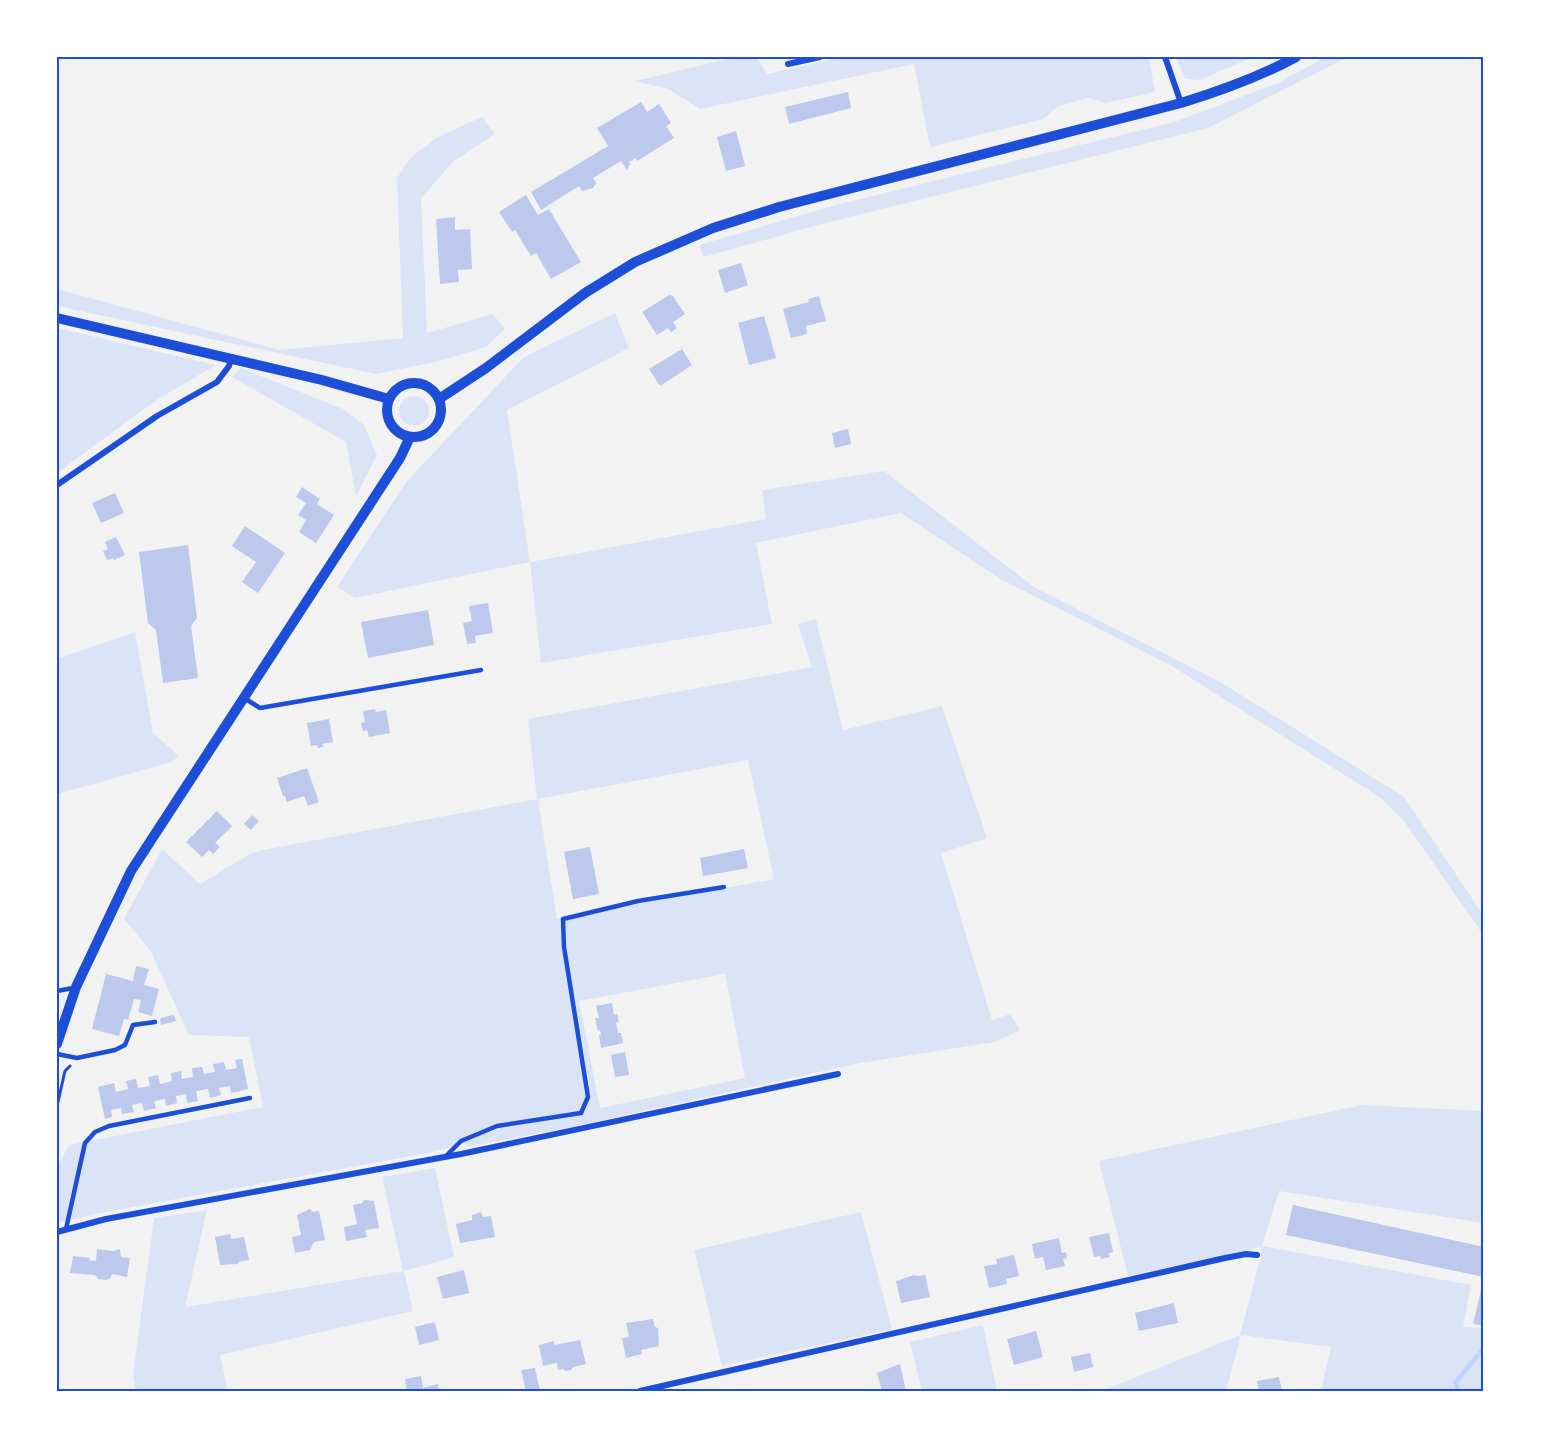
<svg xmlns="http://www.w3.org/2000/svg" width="1541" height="1448" font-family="Spectral,serif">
<rect width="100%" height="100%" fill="#f2f2f2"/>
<g fill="#dbe4f7" fill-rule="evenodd">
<polygon points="736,57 757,57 767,74 844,57 1149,57 1155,92 1106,103 1088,98 1059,106 1043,119 930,147 914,64 700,109 668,89 635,81"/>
<polygon points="1176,57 1253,57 1200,80 1185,79"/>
<polygon points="1326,57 1348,57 1208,128 814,226 704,257 699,245 832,206 1174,122 1278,83"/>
<polygon points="482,117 495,134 454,161 421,198 427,333 493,314 505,329 486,347 440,361 376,374 57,306 57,289 280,350 403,338 397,178 411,157 438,137"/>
<polygon points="615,313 629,348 507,410 530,562 766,519 762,490 884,471 1034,587 1222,683 1404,797 1484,916 1484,936 1404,821 1381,798 1170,665 999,578 901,513 756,543 772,624 541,663 530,562 355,598 337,587 407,481 524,357"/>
<polygon points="57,328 216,365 155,401 57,473"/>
<polygon points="241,368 343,409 364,425 377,455 356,496 346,442 232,377"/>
<circle cx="414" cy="411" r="15"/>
<path d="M 816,619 L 843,730 L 942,706 L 987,838 L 941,853 L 992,1020 L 1010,1014 L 1020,1030 L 995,1042 L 860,1063 L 586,1124 L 468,1147 L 465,1143 L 428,1153 L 95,1214 L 57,1223 L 57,1168 L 69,1145 L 263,1107 L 249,1037 L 189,1035 L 150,950 L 124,919 L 162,849 L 200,884 L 250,854 L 262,850 L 537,799 L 528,719 L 812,667 L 798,624 ZM 748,760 L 774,879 L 557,919 L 538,799 ZM 725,974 L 745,1078 L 600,1108 L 579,1001 Z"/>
<polygon points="135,632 153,733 179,756 172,762 57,794 57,659"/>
<polygon points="1362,1105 1484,1111 1484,1223 1279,1191 1262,1246 1471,1285 1463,1327 1484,1328 1484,1391 1321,1391 1331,1347 1241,1335 1226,1391 1102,1391 1240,1335 1261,1256 1262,1247 1128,1276 1099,1161"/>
<polygon points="435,1168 454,1257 404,1271 413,1311 220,1355 228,1391 136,1391 133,1375 154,1218 207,1210 185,1307 403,1271 382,1177"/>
<polygon points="861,1212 892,1329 722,1366 694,1250"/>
<polygon points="983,1325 997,1391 922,1391 910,1342"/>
</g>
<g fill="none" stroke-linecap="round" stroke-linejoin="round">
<polyline stroke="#bfd3fe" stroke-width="4.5" points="1459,1391 1455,1383 1484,1348"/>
</g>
<g fill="#bdc9ec">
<polygon points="848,92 851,108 789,124 785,107"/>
<polygon points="641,102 647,112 659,104 671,123 666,126 674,138 637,161 636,158 629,162 630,164 627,170 621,161 593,178 596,183 593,188 582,191 579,186 541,210 531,192 608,146 597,128"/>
<polygon points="736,131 745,166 726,171 717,137"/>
<polygon points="526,195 538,215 549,209 581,262 551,279 536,253 531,256 515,230 512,232 499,212"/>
<polygon points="455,217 455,230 470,229 472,269 458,270 459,282 440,284 436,219"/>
<polygon points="741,263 748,285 725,293 718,270"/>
<polygon points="669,295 673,296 685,314 673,322 677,328 671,332 668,328 657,335 642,312"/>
<polygon points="819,296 826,321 806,326 807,334 791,338 783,309 809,302 808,299"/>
<polygon points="764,316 776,358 749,365 738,323"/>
<polygon points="682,349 692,365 660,386 649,369"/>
<polygon points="848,429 851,444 835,448 832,433"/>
<polygon points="302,487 320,499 317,504 334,515 316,543 299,532 306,520 298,515 306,503 296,497"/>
<polygon points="115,493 124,513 101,523 92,503"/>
<polygon points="245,526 285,553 258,593 242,582 256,562 232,546"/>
<polygon points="116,537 125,555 114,560 113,558 107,560 103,551 108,549 105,542"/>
<polygon points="188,545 197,618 191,626 198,678 163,683 156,630 148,623 139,552"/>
<polygon points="488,603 493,633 475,636 476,643 467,644 463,623 472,621 469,606"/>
<polygon points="428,610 434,645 368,658 361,622"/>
<polygon points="375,709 376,712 386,710 390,733 369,737 367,730 363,731 361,723 365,722 363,711"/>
<polygon points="329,719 333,742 322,744 323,747 318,748 317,745 311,746 307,723"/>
<polygon points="307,768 319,802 308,806 304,796 287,802 285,796 283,796 277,778"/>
<polygon points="217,811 232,826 215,843 220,847 213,854 209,850 202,857 186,842"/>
<polygon points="252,815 259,821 251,830 244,824"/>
<polygon points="590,847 599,894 573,899 564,852"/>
<polygon points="744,849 748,868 703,876 700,858"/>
<polygon points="136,966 149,969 144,985 159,989 152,1016 138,1012 141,1000 134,999 128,1020 124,1019 119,1036 92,1029 106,974 133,981"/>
<polygon points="612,1003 614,1015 617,1014 619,1022 616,1022 618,1033 621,1033 623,1043 601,1048 599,1035 601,1035 600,1030 598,1031 595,1018 599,1018 596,1006"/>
<polygon points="174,1015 176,1021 161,1025 160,1018"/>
<polygon points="625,1052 629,1075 615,1077 611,1055"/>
<polygon points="242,1059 248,1089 231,1093 230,1086 219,1088 221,1095 210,1098 208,1089 196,1091 198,1101 187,1103 186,1094 176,1096 177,1103 166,1106 165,1099 154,1101 156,1108 144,1111 142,1103 132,1105 134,1112 122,1114 121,1108 111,1110 112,1117 105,1119 98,1087 114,1083 116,1092 128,1089 126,1081 136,1079 138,1088 150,1086 148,1077 158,1075 160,1084 172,1081 171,1073 181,1071 182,1079 193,1077 192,1068 202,1067 204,1074 215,1072 213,1064 224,1062 226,1070 237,1068 235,1060"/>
<polygon points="364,1200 374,1201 379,1228 365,1230 367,1237 346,1241 344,1227 357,1224 353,1205 362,1203"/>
<polygon points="1293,1205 1484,1247 1484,1326 1473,1324 1484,1277 1286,1235"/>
<polygon points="310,1209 313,1212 319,1211 325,1240 314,1242 310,1250 295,1253 292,1237 301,1235 297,1215"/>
<polygon points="481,1212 483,1217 491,1216 495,1237 460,1243 456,1224 472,1220 472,1215"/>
<polygon points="1109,1233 1113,1252 1109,1253 1110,1257 1101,1259 1100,1256 1094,1257 1089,1237"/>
<polygon points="230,1234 231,1239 244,1237 249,1260 238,1262 238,1264 220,1265 215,1237"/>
<polygon points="1059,1238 1062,1253 1066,1252 1067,1258 1063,1259 1065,1266 1046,1270 1043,1257 1035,1259 1032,1244"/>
<polygon points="97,1249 113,1251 120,1249 121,1257 130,1258 127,1277 112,1274 111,1278 106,1280 98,1279 95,1275 70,1273 73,1256 90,1258 89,1260 96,1261"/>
<polygon points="1014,1255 1019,1276 1006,1279 1007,1284 989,1288 984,1266 997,1264 996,1259"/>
<polygon points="464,1270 469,1293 443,1299 437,1277"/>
<polygon points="914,1275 918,1276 925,1275 930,1297 901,1303 896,1281"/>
<polygon points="1174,1303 1178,1323 1139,1331 1135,1313"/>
<polygon points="653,1319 655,1327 658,1328 659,1346 641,1350 642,1354 626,1358 622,1338 629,1337 626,1323"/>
<polygon points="435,1322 439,1340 419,1345 415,1327"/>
<polygon points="1036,1331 1043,1357 1014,1365 1007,1339"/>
<polygon points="580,1340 586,1364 573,1367 571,1370 566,1371 563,1369 558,1370 557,1363 543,1366 539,1345 554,1341 554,1345"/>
<polygon points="1090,1353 1093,1367 1074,1372 1071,1357"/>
<polygon points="900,1364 906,1391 882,1391 877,1373"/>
<polygon points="535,1368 540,1391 526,1391 521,1370"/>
<polygon points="421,1376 423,1388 438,1384 439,1391 407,1391 405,1379"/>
<polygon points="1279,1377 1282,1391 1259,1391 1257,1381"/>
</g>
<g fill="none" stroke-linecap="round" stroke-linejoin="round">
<polyline stroke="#1d4ed8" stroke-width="3" points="57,1106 65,1071 70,1066"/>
<g stroke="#1d4ed8" stroke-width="4.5">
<polyline points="244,698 260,708 481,670"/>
<polyline points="57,991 73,988"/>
<polyline points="57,1054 77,1058 115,1050 125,1045 133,1025 155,1022"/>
<polyline points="446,1156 461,1141 497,1126 581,1113 588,1097 564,947 563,919 638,901 724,887"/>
<polyline points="66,1229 85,1143 95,1132 109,1126 250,1098"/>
</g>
<g stroke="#1d4ed8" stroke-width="6">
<polyline points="1165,57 1181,103"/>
<polyline points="788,64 820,57"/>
<polyline points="57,485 157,416 217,382 229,366 231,359"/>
<polyline points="57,1232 106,1219 461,1154 838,1074"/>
<polyline points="640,1391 1225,1258 1246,1254 1257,1255"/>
</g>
<g stroke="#1d4ed8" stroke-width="10">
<polyline points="57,318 322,380 389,399"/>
<circle cx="414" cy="410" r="27"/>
<path d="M 439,399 L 486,368 L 585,293 L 635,262 L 713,228 L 779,207 L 1181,103 C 1220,91 1259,77 1296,57"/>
<polyline points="57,1044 76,987 131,871 400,458 410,437"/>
</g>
</g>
<rect width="1541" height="1448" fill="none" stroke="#ffffff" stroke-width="117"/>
<rect x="58" y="58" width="1424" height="1332" fill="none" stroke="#1d4ed8" stroke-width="2"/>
</svg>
